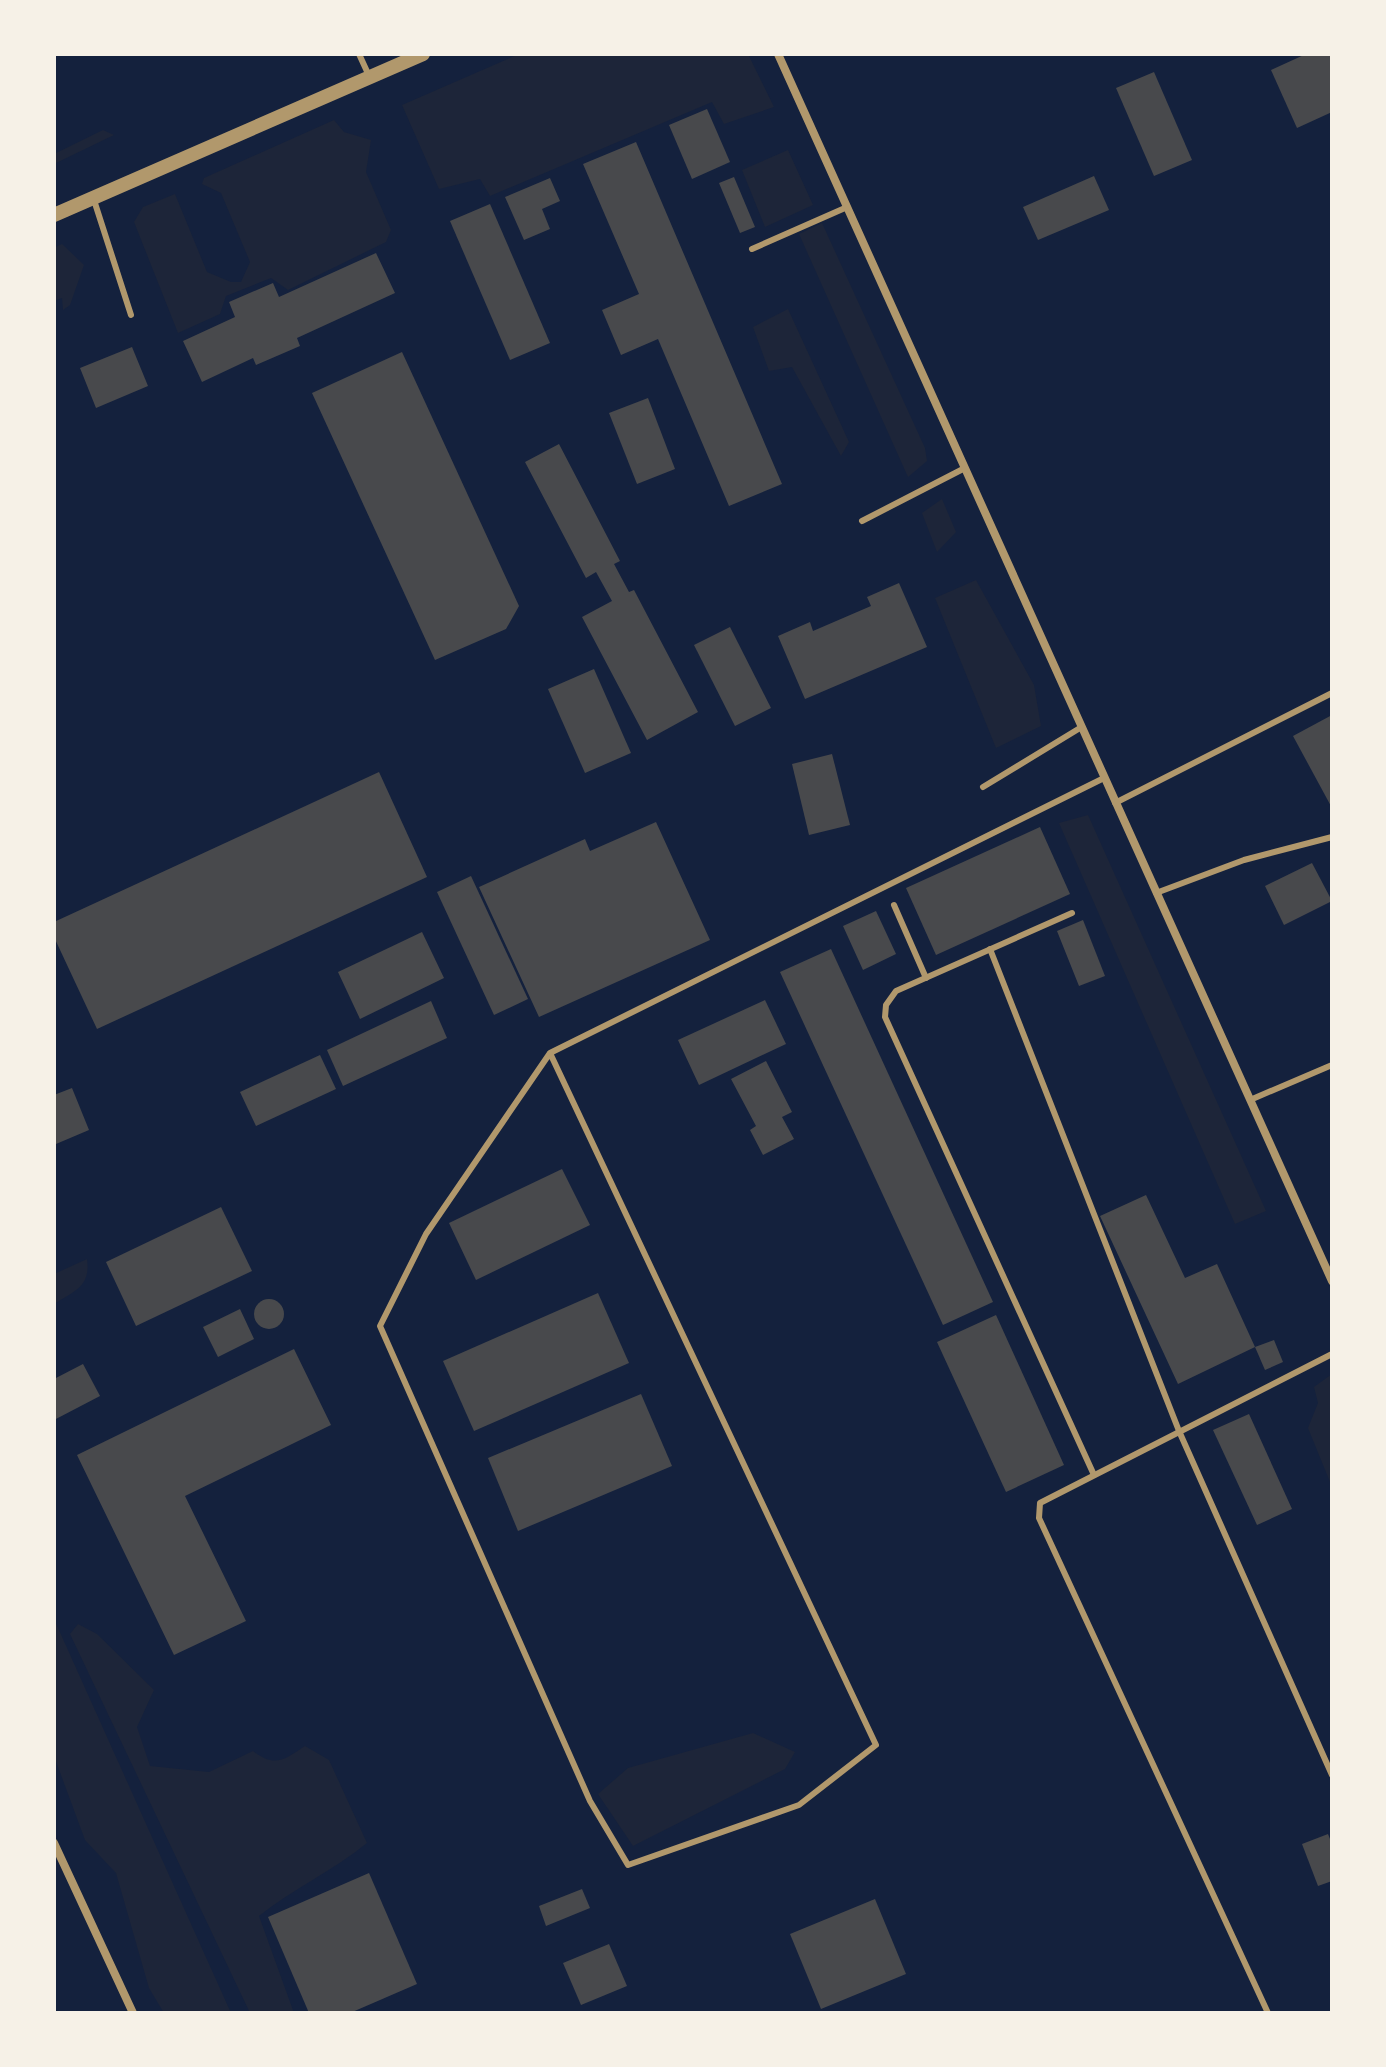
<svg xmlns="http://www.w3.org/2000/svg" width="1386" height="2067" font-family="'Roboto Condensed',sans-serif">
<rect width="100%" height="100%" fill="#14213d"/>
<g fill="#1d2539">
<polygon points="519,54 748,54 774,107 724,124 712,102 490,196 480,179 439,189 402,105"/>
<polygon points="334,120 344,132 371,140 366,172 391,230 386,242 288,290 271,278 226,296 220,314 178,333 134,222 143,207 175,194 207,272 231,282 241,282 250,262 221,193 202,184 204,178"/>
<polygon points="103,130 114,135 54,164 54,154"/>
<polygon points="788,150 813,205 765,227 742,170"/>
<polygon points="822,223 925,448 927,461 908,477 799,234"/>
<polygon points="62,244 84,265 70,305 63,310 62,298 54,301 54,248"/>
<polygon points="788,309 849,442 841,456 792,367 769,371 753,327"/>
<polygon points="942,499 956,532 937,552 922,513"/>
<polygon points="976,580 1034,685 1041,726 996,748 935,598"/>
<polygon points="1088,815 1266,1211 1235,1224 1059,823"/>
<path d="M 87,1259 C 91,1286 75,1291 54,1304 L 54,1274 Z"/>
<polygon points="1332,1374 1332,1487 1308,1428 1318,1403 1314,1387"/>
<polygon points="54,1619 231,2013 164,2013 149,1988 116,1873 85,1840 54,1756"/>
<path d="M 78,1624 L 97,1634 L 154,1690 L 137,1727 L 150,1766 L 209,1772 L 253,1751 C 275,1768 284,1760 305,1746 L 329,1760 L 367,1843 C 333,1871 294,1888 259,1916 L 294,2013 L 250,2013 L 70,1634 Z"/>
<polygon points="753,1733 795,1752 785,1769 633,1846 598,1794 628,1768"/>
</g>
<g fill="#48494c">
<polygon points="1306,54 1332,54 1332,112 1297,128 1271,70"/>
<polygon points="1154,72 1192,160 1154,176 1116,88"/>
<polygon points="707,109 730,162 692,179 669,125"/>
<polygon points="636,142 782,484 729,506 658,339 621,355 602,310 639,294 583,164"/>
<polygon points="1094,176 1109,210 1038,240 1023,207"/>
<polygon points="734,177 755,227 740,233 719,183"/>
<polygon points="550,178 560,201 542,209 550,229 524,240 505,197"/>
<polygon points="490,204 550,343 510,360 450,221"/>
<polygon points="376,253 395,293 297,338 300,346 256,365 253,358 202,382 183,341 235,317 229,302 273,283 279,297"/>
<polygon points="132,347 148,386 96,408 80,368"/>
<polygon points="402,352 519,606 506,629 435,660 312,393"/>
<polygon points="648,398 675,469 637,484 609,413"/>
<polygon points="559,444 620,561 614,564 629,592 634,590 698,712 647,740 582,617 612,601 596,572 586,578 525,462"/>
<polygon points="899,583 927,647 805,699 778,636 810,622 813,631 871,606 867,597"/>
<polygon points="730,627 771,708 735,726 694,645"/>
<polygon points="594,669 631,753 585,773 548,689"/>
<polygon points="1332,715 1332,808 1293,736"/>
<polygon points="832,754 850,825 809,835 792,764"/>
<polygon points="379,772 427,877 97,1029 54,937 54,922"/>
<polygon points="656,822 710,940 539,1017 479,887 585,839 590,851"/>
<polygon points="1040,827 1070,894 936,955 906,888"/>
<polygon points="1312,863 1332,901 1284,925 1265,886"/>
<polygon points="471,876 528,999 494,1015 437,892"/>
<polygon points="876,911 896,954 863,970 843,926"/>
<polygon points="1083,920 1105,976 1079,986 1057,931"/>
<polygon points="422,932 444,978 360,1019 338,972"/>
<polygon points="831,949 993,1302 943,1325 780,972"/>
<polygon points="765,1000 786,1044 699,1085 678,1040"/>
<polygon points="431,1001 447,1038 343,1086 327,1050"/>
<polygon points="320,1055 336,1089 256,1126 240,1092"/>
<polygon points="766,1061 792,1112 782,1117 794,1139 763,1155 750,1130 756,1126 731,1079"/>
<polygon points="72,1088 89,1130 56,1144 54,1095"/>
<polygon points="562,1169 590,1225 476,1280 449,1223"/>
<polygon points="1146,1195 1185,1278 1217,1264 1255,1347 1178,1384 1100,1216"/>
<polygon points="221,1207 252,1271 136,1326 106,1262"/>
<polygon points="598,1293 629,1363 474,1431 443,1361"/>
<circle cx="269" cy="1314" r="15"/>
<polygon points="240,1309 254,1339 218,1357 203,1327"/>
<polygon points="996,1315 1064,1465 1006,1492 937,1342"/>
<polygon points="1274,1340 1283,1362 1265,1370 1255,1347"/>
<polygon points="294,1349 331,1425 185,1496 246,1621 174,1655 77,1455"/>
<polygon points="83,1364 100,1396 54,1420 54,1379"/>
<polygon points="641,1394 672,1466 518,1531 488,1458"/>
<polygon points="1249,1414 1292,1509 1257,1525 1213,1430"/>
<polygon points="1328,1834 1332,1844 1332,1881 1318,1886 1302,1844"/>
<polygon points="369,1873 417,1984 350,2013 309,2013 268,1917"/>
<polygon points="582,1889 590,1908 546,1926 539,1906"/>
<polygon points="875,1899 906,1974 821,2009 790,1934"/>
<polygon points="609,1944 627,1986 581,2005 563,1963"/>
</g>
<g fill="none" stroke-linecap="round" stroke-linejoin="round">
<g stroke="#b1986c" stroke-width="6">
<polyline points="359,54 370,78"/>
<polyline points="93,197 131,315"/>
<polyline points="752,249 845,208"/>
<polyline points="862,521 963,469"/>
<polyline points="983,787 1080,728"/>
<polyline points="1115,803 1332,693"/>
<polyline points="1156,893 1244,860 1332,837"/>
<polyline points="894,905 926,978"/>
<polyline points="1072,913 896,991 886,1005 885,1017 1094,1475"/>
<polyline points="990,949 1179,1431 1332,1775"/>
<polyline points="550,1053 876,1745 799,1805 628,1865 590,1801 380,1326 426,1234 550,1053 1104,778"/>
<polyline points="1250,1100 1332,1065"/>
<polyline points="1268,2013 1039,1518 1040,1503 1332,1354"/>
</g>
<g stroke="#b1986c" stroke-width="8">
<polyline points="778,54 1332,1281"/>
<polyline points="54,1843 133,2013"/>
</g>
<polyline stroke="#b1986c" stroke-width="14" points="54,215 423,54"/>
</g>
<rect width="1386" height="2067" fill="none" stroke="#f6f1e7" stroke-width="112"/>
</svg>
